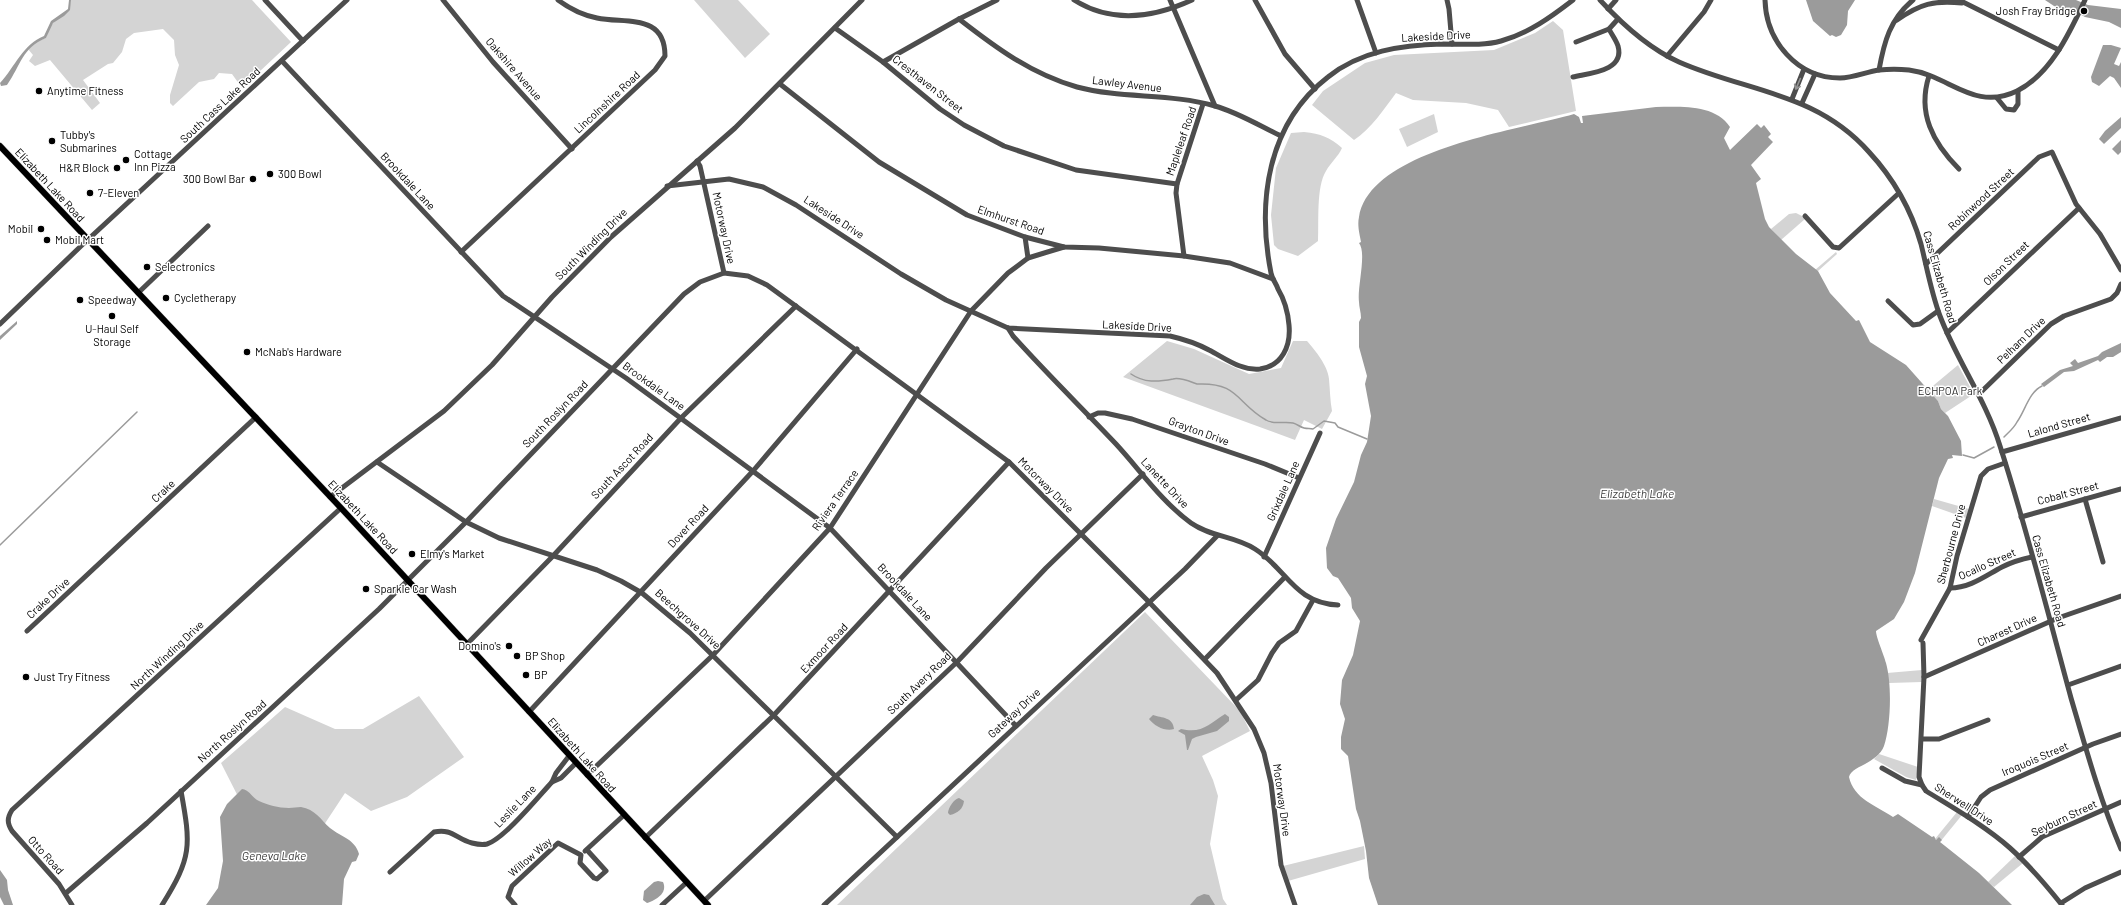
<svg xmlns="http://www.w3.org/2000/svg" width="2121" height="905" font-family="Barlow,sans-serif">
<rect width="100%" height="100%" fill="#fff"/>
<g fill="#d4d4d4">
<path d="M 71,0 L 252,0 L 291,42 L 242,88 L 232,74 L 219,73 L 214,79 L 199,82 L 173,106 L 170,103 L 170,95 L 179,65 L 175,55 L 174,40 L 163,29 L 134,33 L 126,39 L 122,52 L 113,63 L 108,64 L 83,80 L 100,103 L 92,110 L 50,60 L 35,66 L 29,61 L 33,55 L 28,49 L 36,42 L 46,38 C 48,33 49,27 53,23 C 64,12 67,19 71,0 Z"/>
<polygon points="694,0 738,0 770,34 745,58"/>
<path d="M 1553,21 L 1563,30 L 1576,111 L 1509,127 L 1498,110 L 1466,103 L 1413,100 L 1396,93 C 1384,109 1371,129 1354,140 L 1312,105 L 1323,91 L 1365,63 L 1394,55 L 1494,50 L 1535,33 Z"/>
<polygon points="1434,114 1438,132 1407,147 1399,129"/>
<path d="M 1304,132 C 1321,134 1330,137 1342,148 C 1338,157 1331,162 1326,171 C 1316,187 1319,222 1318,241 L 1298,256 L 1278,249 L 1274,245 L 1271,215 L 1276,168 L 1291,133 Z"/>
<polygon points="1796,213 1804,217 1805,219 1781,240 1771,229 1789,214"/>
<polygon points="1836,252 1837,254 1818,271 1815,270"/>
<path d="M 1167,341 L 1194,349 L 1249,374 L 1281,368 L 1293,341 L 1307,341 C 1315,350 1328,366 1329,379 C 1330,390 1330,400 1332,411 L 1322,429 L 1304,420 L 1295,440 L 1123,377 Z"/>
<polygon points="1958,365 1974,394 1945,413 1941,409 1938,401 1928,390"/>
<polygon points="1934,499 1969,509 1966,518 1932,506"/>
<polygon points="1145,612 1240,711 1250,731 1202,756 1213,780 1218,796 1210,844 1223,899 1227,905 837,905"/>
<polygon points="1922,670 1922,682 1889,683 1887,673"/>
<polygon points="419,696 464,757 407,797 371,811 345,793 320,831 250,820 221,763 285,707 335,729 363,729"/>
<polygon points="1879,754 1918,767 1916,780 1906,777 1874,759"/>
<polygon points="1957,812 1962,815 1940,842 1935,839"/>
<polygon points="1364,846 1365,859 1288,881 1283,866"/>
<polygon points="2015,856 2023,863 1994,887 1988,882"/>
</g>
<g fill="#9b9b9b">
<path d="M 69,0 L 71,0 L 70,10 L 64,16 L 53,23 L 46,38 C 22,48 21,65 7,85 L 1,86 L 0,83 C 15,67 23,44 44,36 L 51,21 L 68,9 Z"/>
<polygon points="1806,0 1855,0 1848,11 1847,25 1841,35 1836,37 1832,35 1830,36 1813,21"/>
<polygon points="2045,0 2076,0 2088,5 2121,9 2121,28 2109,22 2085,17 2076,12 2073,13 2054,6"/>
<polygon points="2103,45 2111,45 2121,48 2114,64 2119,66 2121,62 2121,88 2114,78 2110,76 2099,86 2092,82 2091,77"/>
<path d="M 1656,107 C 1680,107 1715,104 1730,127 L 1724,138 L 1730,150 L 1757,124 L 1761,128 L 1764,125 L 1771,134 L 1768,137 L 1773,142 L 1751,165 L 1761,179 L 1756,183 L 1765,219 L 1769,227 L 1796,254 L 1818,271 L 1830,293 L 1856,321 L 1859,320 L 1870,342 L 1906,365 L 1938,401 L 1941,409 L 1948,416 L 1961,441 L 1962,456 L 1952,455 L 1953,458 L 1948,459 L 1939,478 L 1915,573 L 1904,602 L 1894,619 L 1876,631 C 1876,637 1884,655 1886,663 C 1892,684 1891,725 1884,746 C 1877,764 1851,766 1849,777 C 1854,799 1875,805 1893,817 L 1898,814 L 1932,837 L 1934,836 L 1936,840 L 1939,837 L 1942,840 L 1940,842 L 1979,873 L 2012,905 L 1378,905 L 1369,878 L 1366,851 L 1360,821 L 1356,809 L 1348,756 L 1341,749 L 1341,737 L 1345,719 L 1340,704 L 1342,680 L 1353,655 L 1360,621 L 1352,608 L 1351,598 L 1338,578 L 1333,576 L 1327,568 L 1326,548 L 1336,519 L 1354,482 L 1361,455 L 1367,442 L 1371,416 L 1365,384 L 1367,376 L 1359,347 L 1359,322 L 1361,318 C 1361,312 1359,307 1359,302 C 1357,287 1367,253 1359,243 L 1361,242 C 1360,236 1357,226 1359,217 C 1370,149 1520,130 1574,114 L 1579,117 L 1581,123 L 1583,123 L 1582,116 Z"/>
<polygon points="2121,117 2121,128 2104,144 2099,139 2105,131"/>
<polygon points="2121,140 2121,152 2118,155 2112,149"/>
<polygon points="17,321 17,324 0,340 0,336"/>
<polygon points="2121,343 2121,352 2113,357 2107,357 2100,362 2098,360 2074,371 2064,372 2044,387 2041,384 2060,370 2073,366 2070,363 2075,359 2078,363 2098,356 2102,352"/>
<path d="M 1225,714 L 1229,717 L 1229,721 L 1217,731 L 1196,737 L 1192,739 L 1188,750 L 1187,750 L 1185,735 L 1178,731 L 1181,729 C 1202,734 1209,724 1225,714 Z"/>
<path d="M 1153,715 C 1162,718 1173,717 1174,729 C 1166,732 1154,726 1149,719 Z"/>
<path d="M 242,789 C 250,790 252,798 259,801 C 268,805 278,808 289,808 C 293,808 297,807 301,807 C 315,809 321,820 330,828 C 341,837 355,839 359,854 L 356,861 L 352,862 L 344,879 L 342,905 L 206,905 L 218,888 L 223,861 L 220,817 L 227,804 Z"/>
<path d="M 959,798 L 964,801 C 963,809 958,813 950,815 L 948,813 C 948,808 954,799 959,798 Z"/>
<polygon points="0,870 7,880 8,890 13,905 4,905 0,897"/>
<path d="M 658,881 L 663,882 C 668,893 656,900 647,903 L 643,900 L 644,891 L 654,882 Z"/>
<polygon points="1204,894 1209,895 1215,905 1190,905 1197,897"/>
</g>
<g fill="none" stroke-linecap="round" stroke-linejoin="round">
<g stroke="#9b9b9b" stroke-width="1.5">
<path d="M 1131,374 C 1144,383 1158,382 1173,379 C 1180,377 1191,382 1197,384 C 1239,382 1236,403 1266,420 C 1273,425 1285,421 1293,423 C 1297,424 1300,427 1304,428 C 1308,429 1310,428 1313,429 L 1324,421 L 1335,423 L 1338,427 L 1367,439"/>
<path d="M 2004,437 C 2009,432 2014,428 2017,422 C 2025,411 2029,392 2042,386"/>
<polyline points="1963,455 1974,458 1994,447"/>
<polyline points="0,545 137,412"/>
</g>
<defs>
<polyline id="major" points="0,146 341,508 708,905"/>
</defs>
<use href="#major" stroke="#dbdbdb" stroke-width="7"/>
<g stroke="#4d4d4d" stroke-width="5">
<polyline points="265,0 303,41"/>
<polyline points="443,0 493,62 572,149"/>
<path d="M 1074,0 C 1112,24 1153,18 1192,0"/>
<polyline points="1170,0 1215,106"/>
<polyline points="1255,0 1285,54 1315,89"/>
<polyline points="1357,0 1376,53"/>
<polyline points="1447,0 1449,9 1452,44"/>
<path d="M 1600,0 C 1623,25 1648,48 1679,62 C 1747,92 1816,92 1869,152 C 1893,178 1911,209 1921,244 C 1927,268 1931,292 1940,316 C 1957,361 1986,400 2000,446 C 2027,529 2048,614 2071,698 C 2086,749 2100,800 2121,849"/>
<path d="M 1765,0 C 1766,41 1797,78 1840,78 C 1853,78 1866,72 1879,70 C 1888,69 1900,69 1909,70 C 1949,75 1974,112 2017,91 C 2051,74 2070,32 2085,0"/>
<polyline points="1959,0 2059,50"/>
<polyline points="1608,9 1616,0"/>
<path d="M 959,19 C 995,47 1031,74 1077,87 C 1122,99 1170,93 1215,106 C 1237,112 1260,126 1281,136"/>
<path d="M 1897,20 C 1920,4 1934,0 1962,3"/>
<polyline points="835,28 883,62 940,109 964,125 1004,146 1076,170 1177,184"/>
<polyline points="1576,42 1609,29"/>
<polyline points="1667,56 1704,12 1711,0"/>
<polyline points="282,61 503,296 626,378 830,528 1016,726"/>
<polyline points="883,62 959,19 997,0"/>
<path d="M 1879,70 C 1884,42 1890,19 1913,0"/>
<path d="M 1929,76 C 1917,113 1933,143 1959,169"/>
<path d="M 1573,77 C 1590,73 1625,71 1618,46 C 1616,40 1612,35 1609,29 L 1618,19"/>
<polyline points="780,84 879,162 967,215 1025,237 1064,247 1099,248 1184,256 1230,263 1273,279"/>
<polyline points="1997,98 2006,109 2014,110 2018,104 2018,91"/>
<polyline points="1792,99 1804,69"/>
<polyline points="1802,103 1815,74"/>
<polyline points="697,161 700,166 724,273 748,276 767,285 1009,462 1149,602 1217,673 1254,729 1264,753 1271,783 1281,865 1295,905"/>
<path d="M 667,186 L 729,179 L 763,187 L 796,205 L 901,274 L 946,300 L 1008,328 L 1170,336 C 1183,339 1196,343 1209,350 C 1225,358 1241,371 1260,369 C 1282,366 1291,346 1289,325 C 1288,313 1284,299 1278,289 C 1276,283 1272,279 1271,273 C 1257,202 1267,124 1328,77 C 1360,51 1402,45 1442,44 C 1462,44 1483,46 1501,41 C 1529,33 1551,17 1573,0"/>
<polyline points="1805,216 1833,247 1839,248 1899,193"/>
<polyline points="1025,237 1028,258"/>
<path d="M 461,252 L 655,70 L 665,56 C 665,13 626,24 597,18 C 582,15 570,9 558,0"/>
<polyline points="1184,256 1176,193 1177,184 1203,104"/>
<polyline points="1926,264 2039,157 2052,152 2076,204 2100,234 2121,270"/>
<polyline points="138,293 208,226"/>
<polyline points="1888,301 1913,325 1920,324 1938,311"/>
<polyline points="0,324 81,246 347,0"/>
<path d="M 1008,328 L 1013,336 C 1046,373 1082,408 1116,444 C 1140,470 1162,502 1191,523 C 1211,537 1235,536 1255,549 C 1287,569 1294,603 1338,605"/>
<polyline points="1947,333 2079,208"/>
<polyline points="1979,394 2051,324 2064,316 2111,299 2117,293 2121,284"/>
<polyline points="1089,417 1098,413 1105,413 1132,419 1265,464 1299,478"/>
<polyline points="2002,452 2121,418"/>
<polyline points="377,462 466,522 499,538 597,570 621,581 642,593 690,633 897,837"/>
<polyline points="330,497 444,411 492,365 552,297 611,237 735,128 862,0"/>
<polyline points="2085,499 2103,562"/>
<polyline points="2021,517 2121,489"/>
<polyline points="1264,557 1320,433"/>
<path d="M 1950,588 C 1970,588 1985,576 2002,567 C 2012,562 2022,559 2032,557"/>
<polyline points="27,631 256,417"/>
<polyline points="1921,640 1950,588 1957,556 1981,476 1988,469 2005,463"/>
<path d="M 1923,643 L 1924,677 L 1919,777 L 1922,785 L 1926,791 C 1955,809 1985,826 2010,848 C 2029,865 2046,885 2062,905"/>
<polyline points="467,644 553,556 681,418 796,306"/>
<polyline points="1205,659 1285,577"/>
<polyline points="1924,677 2058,618 2121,596"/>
<polyline points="2068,685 2121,666"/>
<polyline points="1236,700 1258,680 1272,653 1279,643 1296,631 1313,600"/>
<polyline points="529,712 753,471 857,349"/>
<polyline points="1922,739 1939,739 1988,720"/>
<polyline points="1882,768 1905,781 1922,785"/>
<polyline points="587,775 713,655 830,528 971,311 1008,273 1028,258 1064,247"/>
<polyline points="552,782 561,778 576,763"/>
<polyline points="1968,817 1981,797 1990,790 2093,744 2121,734"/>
<polyline points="645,838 774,715 1009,462"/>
<polyline points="585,851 624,815"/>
<polyline points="2019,857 2042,837 2121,802"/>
<path d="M 390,872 L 434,832 C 452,828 456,839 472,843 C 476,844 483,845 487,844 C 504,839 539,796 552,782 L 556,773 L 569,756"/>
<polyline points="66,893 147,823 379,609 466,522 684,294 700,282 724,273"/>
<polyline points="704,901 957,662 1046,568 1143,474"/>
<polyline points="2061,903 2085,888 2121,872"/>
<path d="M 72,905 L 59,884 L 12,831 C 7,823 7,818 12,810 L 341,508"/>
<path d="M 162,905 C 192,857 191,846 181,791"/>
<polyline points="515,905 508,897 512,886 558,843 581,855 580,863 594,878 597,879 606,871 587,850"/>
<polyline points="662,905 687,882"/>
<polyline points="824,905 1185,569 1217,536"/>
</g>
<use href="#major" stroke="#000" stroke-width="6"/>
</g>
<defs><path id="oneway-shaft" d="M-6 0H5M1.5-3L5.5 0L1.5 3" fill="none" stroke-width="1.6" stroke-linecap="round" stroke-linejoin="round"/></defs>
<use stroke="#949494" href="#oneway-shaft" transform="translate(1798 84) rotate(113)"/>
<g fill="#000" stroke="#fff" stroke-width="1.5">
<circle cx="2084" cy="11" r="4"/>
<circle cx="39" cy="91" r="4"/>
<circle cx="52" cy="141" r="4"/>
<circle cx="126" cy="160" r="4"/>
<circle cx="117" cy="168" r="4"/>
<circle cx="270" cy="174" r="4"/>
<circle cx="253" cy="179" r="4"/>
<circle cx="90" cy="193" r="4"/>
<circle cx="41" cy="229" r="4"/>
<circle cx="47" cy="240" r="4"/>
<circle cx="147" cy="267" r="4"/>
<circle cx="166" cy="298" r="4"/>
<circle cx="80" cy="300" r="4"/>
<circle cx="112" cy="316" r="4"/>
<circle cx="247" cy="352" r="4"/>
<circle cx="412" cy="554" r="4"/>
<circle cx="366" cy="589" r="4"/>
<circle cx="509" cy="646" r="4"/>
<circle cx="517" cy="656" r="4"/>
<circle cx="526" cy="675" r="4"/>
<circle cx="26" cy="677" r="4"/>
</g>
<g text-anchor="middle" stroke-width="3" stroke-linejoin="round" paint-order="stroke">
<g font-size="11" fill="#000" stroke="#fff" text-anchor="start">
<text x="2076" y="15" text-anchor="end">Josh Fray Bridge</text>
<text x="47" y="95">Anytime Fitness</text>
<text x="60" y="139">Tubby's<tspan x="60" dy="13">Submarines</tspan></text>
<text x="134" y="158">Cottage<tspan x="134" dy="13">Inn Pizza</tspan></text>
<text x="109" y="172" text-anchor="end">H&amp;R Block</text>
<text x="278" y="178">300 Bowl</text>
<text x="245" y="183" text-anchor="end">300 Bowl Bar</text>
<text x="98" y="197">7-Eleven</text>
<text x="33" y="233" text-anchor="end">Mobil</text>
<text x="55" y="244">Mobil Mart</text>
<text x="155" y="271">Selectronics</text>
<text x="174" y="302">Cycletherapy</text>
<text x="88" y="304">Speedway</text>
<text x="112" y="333" text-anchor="middle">U-Haul Self<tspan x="112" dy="13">Storage</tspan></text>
<text x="255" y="356">McNab's Hardware</text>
<text x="420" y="558">Elmy's Market</text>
<text x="374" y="593">Sparkle Car Wash</text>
<text x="501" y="650" text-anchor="end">Domino's</text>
<text x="525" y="660">BP Shop</text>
<text x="534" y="679">BP</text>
<text x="34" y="681">Just Try Fitness</text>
</g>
<g font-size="11" fill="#000" stroke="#fff">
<text transform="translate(1436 36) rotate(-3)" y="4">Lakeside Drive</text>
<text transform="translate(514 69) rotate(49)" y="4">Oakshire Avenue</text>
<text transform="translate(928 84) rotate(38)" y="4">Cresthaven Street</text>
<text transform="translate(1127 84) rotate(7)" y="4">Lawley Avenue</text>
<text transform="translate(607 102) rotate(-43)" y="4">Lincolnshire Road</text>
<text transform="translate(220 105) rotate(-43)" y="4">South Cass Lake Road</text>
<text transform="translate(1181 141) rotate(-71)" y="4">Mapleleaf Road</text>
<text transform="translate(408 181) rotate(47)" y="4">Brookdale Lane</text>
<text transform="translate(50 185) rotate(47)" y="4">Elizabeth Lake Road</text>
<text transform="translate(1981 199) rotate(-43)" y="4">Robinwood Street</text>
<text transform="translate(834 217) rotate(33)" y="4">Lakeside Drive</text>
<text transform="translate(1011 220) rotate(19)" y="4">Elmhurst Road</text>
<text transform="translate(724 228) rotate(78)" y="4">Motorway Drive</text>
<text transform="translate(591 244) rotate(-45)" y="4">South Winding Drive</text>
<text transform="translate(2006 263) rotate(-44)" y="4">Olson Street</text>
<text transform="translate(1940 277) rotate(74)" y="4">Cass Elizabeth Road</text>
<text transform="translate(1137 326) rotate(3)" y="4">Lakeside Drive</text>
<text transform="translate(2021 340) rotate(-44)" y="4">Pelham Drive</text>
<text transform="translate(654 386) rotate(36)" y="4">Brookdale Lane</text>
<text transform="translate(555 414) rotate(-46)" y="4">South Roslyn Road</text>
<text transform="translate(2059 425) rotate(-16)" y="4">Lalond Street</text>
<text transform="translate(1199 431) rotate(20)" y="4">Grayton Drive</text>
<text transform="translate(622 466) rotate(-47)" y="4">South Ascot Road</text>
<text transform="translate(1165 483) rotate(47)" y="4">Lanette Drive</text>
<text transform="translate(1046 485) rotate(45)" y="4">Motorway Drive</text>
<text transform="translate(163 491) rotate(-43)" y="4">Crake</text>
<text transform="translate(1283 491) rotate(-66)" y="4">Grixdale Lane</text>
<text transform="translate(2068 493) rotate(-15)" y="4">Cobalt Street</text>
<text transform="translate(835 500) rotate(-55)" y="4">Riviera Terrace</text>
<text transform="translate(363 517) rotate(47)" y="4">Elizabeth Lake Road</text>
<text transform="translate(688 526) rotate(-47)" y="4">Dover Road</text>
<text transform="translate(1951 544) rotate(-75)" y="4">Sherbourne Drive</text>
<text transform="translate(1987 564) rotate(-24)" y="4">Ocallo Street</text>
<text transform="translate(2049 581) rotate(74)" y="4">Cass Elizabeth Road</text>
<text transform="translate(905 592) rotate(47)" y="4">Brookdale Lane</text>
<text transform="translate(48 598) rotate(-43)" y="4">Crake Drive</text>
<text transform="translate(688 619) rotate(42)" y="4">Beechgrove Drive</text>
<text transform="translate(2007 630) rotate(-24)" y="4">Charest Drive</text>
<text transform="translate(824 648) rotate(-47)" y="4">Exmoor Road</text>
<text transform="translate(167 655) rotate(-43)" y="4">North Winding Drive</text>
<text transform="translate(919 683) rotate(-44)" y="4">South Avery Road</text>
<text transform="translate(1014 713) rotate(-43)" y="4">Gateway Drive</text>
<text transform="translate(232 731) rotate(-42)" y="4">North Roslyn Road</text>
<text transform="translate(582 755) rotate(48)" y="4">Elizabeth Lake Road</text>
<text transform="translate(2035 759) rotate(-23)" y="4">Iroquois Street</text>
<text transform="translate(1282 800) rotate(82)" y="4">Motorway Drive</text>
<text transform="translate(1964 804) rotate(33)" y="4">Sherwell Drive</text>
<text transform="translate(515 806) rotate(-46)" y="4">Leslie Lane</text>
<text transform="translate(2064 818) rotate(-25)" y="4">Seyburn Street</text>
<text transform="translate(46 855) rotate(48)" y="4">Otto Road</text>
<text transform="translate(530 857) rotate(-41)" y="4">Willow Way</text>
</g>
<g font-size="11" fill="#2b2b2b" stroke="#fff">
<text x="1950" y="395">ECHPOA Park</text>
</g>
<g font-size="12" font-style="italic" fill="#3c3c3c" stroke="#fff">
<text x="1637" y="498">Elizabeth Lake</text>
<text x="274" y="860">Geneva Lake</text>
</g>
</g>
</svg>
